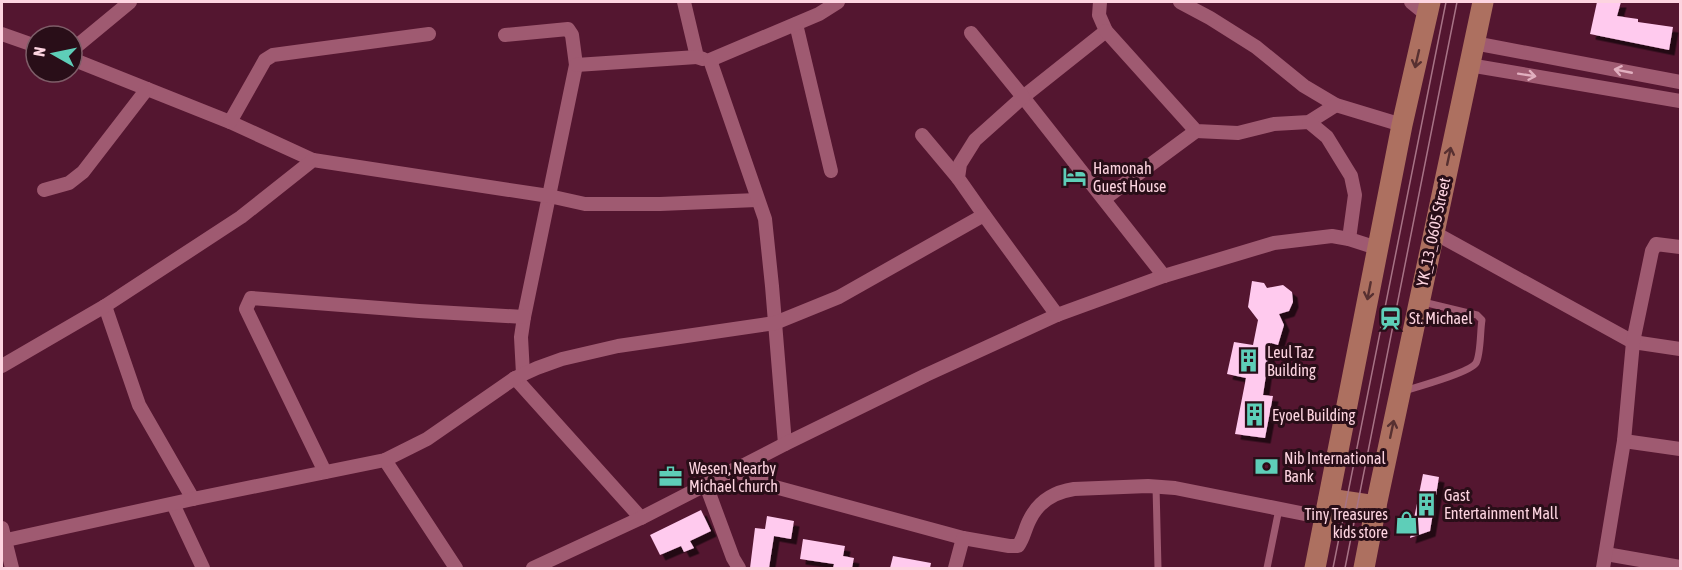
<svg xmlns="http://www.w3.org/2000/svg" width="1682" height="570" font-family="'Asap Condensed',sans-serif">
<defs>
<filter id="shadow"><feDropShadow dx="5.5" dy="5.5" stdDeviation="0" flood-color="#0009"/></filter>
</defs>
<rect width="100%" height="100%" fill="#541630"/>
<g fill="#ffcaee" filter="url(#shadow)">
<polygon points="1597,2 1621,2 1617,16 1638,19 1638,22 1673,27 1669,50 1590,34"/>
<polygon points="1252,281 1264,283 1267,288 1283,285 1292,292 1293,302 1289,311 1279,314 1284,325 1278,345 1271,343 1263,395 1273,396 1265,438 1235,434 1246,378 1227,374 1234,342 1253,345 1258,320 1248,307"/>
<polygon points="1423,474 1439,477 1430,531 1410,538"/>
<polygon points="701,510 711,531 690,541 694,548 684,552 681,546 660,555 650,535"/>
<polygon points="767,516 794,521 791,539 774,536 769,568 750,568 755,528 765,529"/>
<polygon points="803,539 845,546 843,556 854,558 852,568 833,568 834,564 800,559"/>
<polygon points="893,556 931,563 930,568 890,568"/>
</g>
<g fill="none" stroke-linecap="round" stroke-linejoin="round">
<g stroke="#9f5a71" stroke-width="7">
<path d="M 1404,391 C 1417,387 1471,372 1476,363 C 1481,354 1480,331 1482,320 L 1477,315 L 1423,302"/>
<polyline points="1156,486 1158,568"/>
<polyline points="1267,568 1279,509"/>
</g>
<g stroke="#9f5a71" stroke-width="14">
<polyline points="684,2 697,57 703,59"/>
<polyline points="1100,2 1099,15 1106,31 1023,97 1164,276"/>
<polyline points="1180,2 1210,18 1256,47 1304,86 1336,105 1402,125"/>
<polyline points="1411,2 1427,15"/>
<polyline points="796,24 831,171"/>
<polyline points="1106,31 1196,131 1238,133 1274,124 1309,122 1336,105"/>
<polyline points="971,33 1023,97 975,140 960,164 958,178 984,215"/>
<polyline points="2,34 36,46"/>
<polyline points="505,35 568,29 572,35 576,65 524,317 521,337 523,374"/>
<polyline points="1474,43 1680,82"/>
<polyline points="72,50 130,2"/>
<polyline points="72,59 230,122 313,160"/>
<polyline points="576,65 697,57"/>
<polyline points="1469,65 1680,101"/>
<polyline points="230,122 265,60 273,55 429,34"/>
<polyline points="1309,122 1327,137 1351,176 1355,195 1349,239"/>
<polyline points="922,135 958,178"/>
<polyline points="44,190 69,183 83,172 147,89"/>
<polyline points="1104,199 1196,131"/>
<polyline points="1433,232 1633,342 1680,349"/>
<polyline points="105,306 139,405 193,499"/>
<polyline points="2,366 105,306 241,217 313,160 549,196 585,204 660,204 757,200"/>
<polyline points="515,378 641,518"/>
<polyline points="1624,441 1680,449"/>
<polyline points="785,444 772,286 765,219 710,60 819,14 838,2"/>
<polyline points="385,460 456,568"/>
<path d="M 733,470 L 775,487 L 963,538 L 1009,546 L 1018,546 C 1024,538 1025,528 1030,519 C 1039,501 1054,492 1074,489 L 1148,486 L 1175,488 L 1325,518"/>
<polyline points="325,472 246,309 251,298 419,311 524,317"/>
<polyline points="706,485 733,558 739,568"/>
<polyline points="173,504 203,568"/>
<polyline points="2,528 12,568"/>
<polyline points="2,541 193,499 385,460 427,439 515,378 537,368 562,359 618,346 775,323 839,297 984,215 1057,315"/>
<polyline points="1606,554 1680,567"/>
<polyline points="533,568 641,518 785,444 926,375 1057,315 1164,276 1274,243 1332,236 1349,239 1377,248"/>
<polyline points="955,568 963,538"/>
<polyline points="1603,568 1624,441 1633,342 1652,251 1656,244 1680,247"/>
</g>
<g stroke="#ad7060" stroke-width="21">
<polyline points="1329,499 1376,506"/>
<polyline points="1315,568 1402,125 1430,2"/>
<polyline points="1364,568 1376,506 1483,2"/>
</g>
<g stroke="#a77386" stroke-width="1.5">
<polyline points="1333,568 1446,2"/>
<polyline points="1345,568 1457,2"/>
</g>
</g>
<defs><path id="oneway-shaft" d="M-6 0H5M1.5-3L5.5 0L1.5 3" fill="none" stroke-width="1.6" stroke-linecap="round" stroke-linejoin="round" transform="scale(1.5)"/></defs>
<g stroke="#573031">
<use href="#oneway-shaft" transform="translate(1417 59) rotate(103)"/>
<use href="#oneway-shaft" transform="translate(1449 156) rotate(-78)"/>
<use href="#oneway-shaft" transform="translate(1369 291) rotate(101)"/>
<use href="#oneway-shaft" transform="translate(1392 429) rotate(-78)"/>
</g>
<g stroke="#e1afbf">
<use href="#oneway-shaft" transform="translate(1623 71) rotate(-169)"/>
<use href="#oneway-shaft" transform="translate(1527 75) rotate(9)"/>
</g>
<defs>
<symbol id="hotel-bare" viewBox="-9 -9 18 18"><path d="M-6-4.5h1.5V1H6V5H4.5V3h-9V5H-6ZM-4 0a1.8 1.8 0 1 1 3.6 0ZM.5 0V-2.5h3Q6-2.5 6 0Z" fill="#5eceb8" stroke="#290e18" stroke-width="2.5" paint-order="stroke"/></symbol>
<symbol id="station-bare" viewBox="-9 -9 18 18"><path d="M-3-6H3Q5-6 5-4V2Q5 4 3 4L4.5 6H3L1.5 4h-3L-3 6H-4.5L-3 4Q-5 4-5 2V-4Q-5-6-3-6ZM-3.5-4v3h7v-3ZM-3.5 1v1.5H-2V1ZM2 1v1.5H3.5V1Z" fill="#5eceb8" stroke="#290e18" stroke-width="2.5" paint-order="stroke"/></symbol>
<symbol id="building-bare" viewBox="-9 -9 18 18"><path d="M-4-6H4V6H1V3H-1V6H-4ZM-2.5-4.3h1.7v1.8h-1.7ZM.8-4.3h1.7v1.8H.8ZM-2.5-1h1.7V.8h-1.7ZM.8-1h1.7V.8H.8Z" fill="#5eceb8" stroke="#290e18" stroke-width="2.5" paint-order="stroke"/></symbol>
<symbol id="bank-bare" viewBox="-9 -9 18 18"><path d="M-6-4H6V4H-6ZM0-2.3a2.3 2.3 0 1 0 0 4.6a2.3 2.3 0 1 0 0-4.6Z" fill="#5eceb8" stroke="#290e18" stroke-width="2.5" paint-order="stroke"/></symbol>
<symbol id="office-bare" viewBox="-9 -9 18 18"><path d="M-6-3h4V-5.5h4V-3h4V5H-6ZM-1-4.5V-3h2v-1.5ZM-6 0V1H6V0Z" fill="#5eceb8" stroke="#290e18" stroke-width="2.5" paint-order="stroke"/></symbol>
<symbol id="shop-bare" viewBox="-9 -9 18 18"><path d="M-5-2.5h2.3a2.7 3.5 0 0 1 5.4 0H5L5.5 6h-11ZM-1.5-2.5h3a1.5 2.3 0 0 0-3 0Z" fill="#5eceb8" stroke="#290e18" stroke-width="2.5" paint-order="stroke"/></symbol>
</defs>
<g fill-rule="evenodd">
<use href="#hotel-bare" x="1058" y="160" width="33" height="33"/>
<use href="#station-bare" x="1374" y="302" width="33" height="33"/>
<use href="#building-bare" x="1232" y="344" width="33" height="33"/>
<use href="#building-bare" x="1238" y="398" width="33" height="33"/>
<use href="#bank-bare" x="1250" y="450" width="33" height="33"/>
<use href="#office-bare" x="654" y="460" width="33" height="33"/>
<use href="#building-bare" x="1410" y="488" width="33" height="33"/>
<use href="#shop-bare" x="1390" y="506" width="33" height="33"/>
</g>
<g text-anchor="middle" stroke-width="6" stroke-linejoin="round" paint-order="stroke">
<g font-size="16" fill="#fdd4e0" stroke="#290e18" text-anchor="start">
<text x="1093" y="174">Hamonah<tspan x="1093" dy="18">Guest House</tspan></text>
<text x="1409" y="324">St. Michael</text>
<text x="1267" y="358">Leul Taz<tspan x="1267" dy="18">Building</tspan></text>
<text x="1272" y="421">Eyoel Building</text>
<text x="1284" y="464">Nib International<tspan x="1284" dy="18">Bank</tspan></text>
<text x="689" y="474">Wesen, Nearby<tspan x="689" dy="18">Michael church</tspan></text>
<text x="1444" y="501">Gast<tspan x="1444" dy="18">Entertainment Mall</tspan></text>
<text x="1388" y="520" text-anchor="end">Tiny Treasures<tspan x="1388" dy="18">kids store</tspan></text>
</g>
<g font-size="16" fill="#fdd4e0" stroke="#290e18">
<text transform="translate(1433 232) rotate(-78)" y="6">YK_13_0605 Street</text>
</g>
</g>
<rect width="1682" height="570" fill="none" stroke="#fdd4e0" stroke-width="6"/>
<g transform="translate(54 54) rotate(279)"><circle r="28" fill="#290e18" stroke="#7e5d68" stroke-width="1.5"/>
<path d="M0-4.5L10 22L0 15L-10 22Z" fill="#5eceb8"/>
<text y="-9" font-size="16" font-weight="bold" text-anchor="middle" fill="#fdd4e0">N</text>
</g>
</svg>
